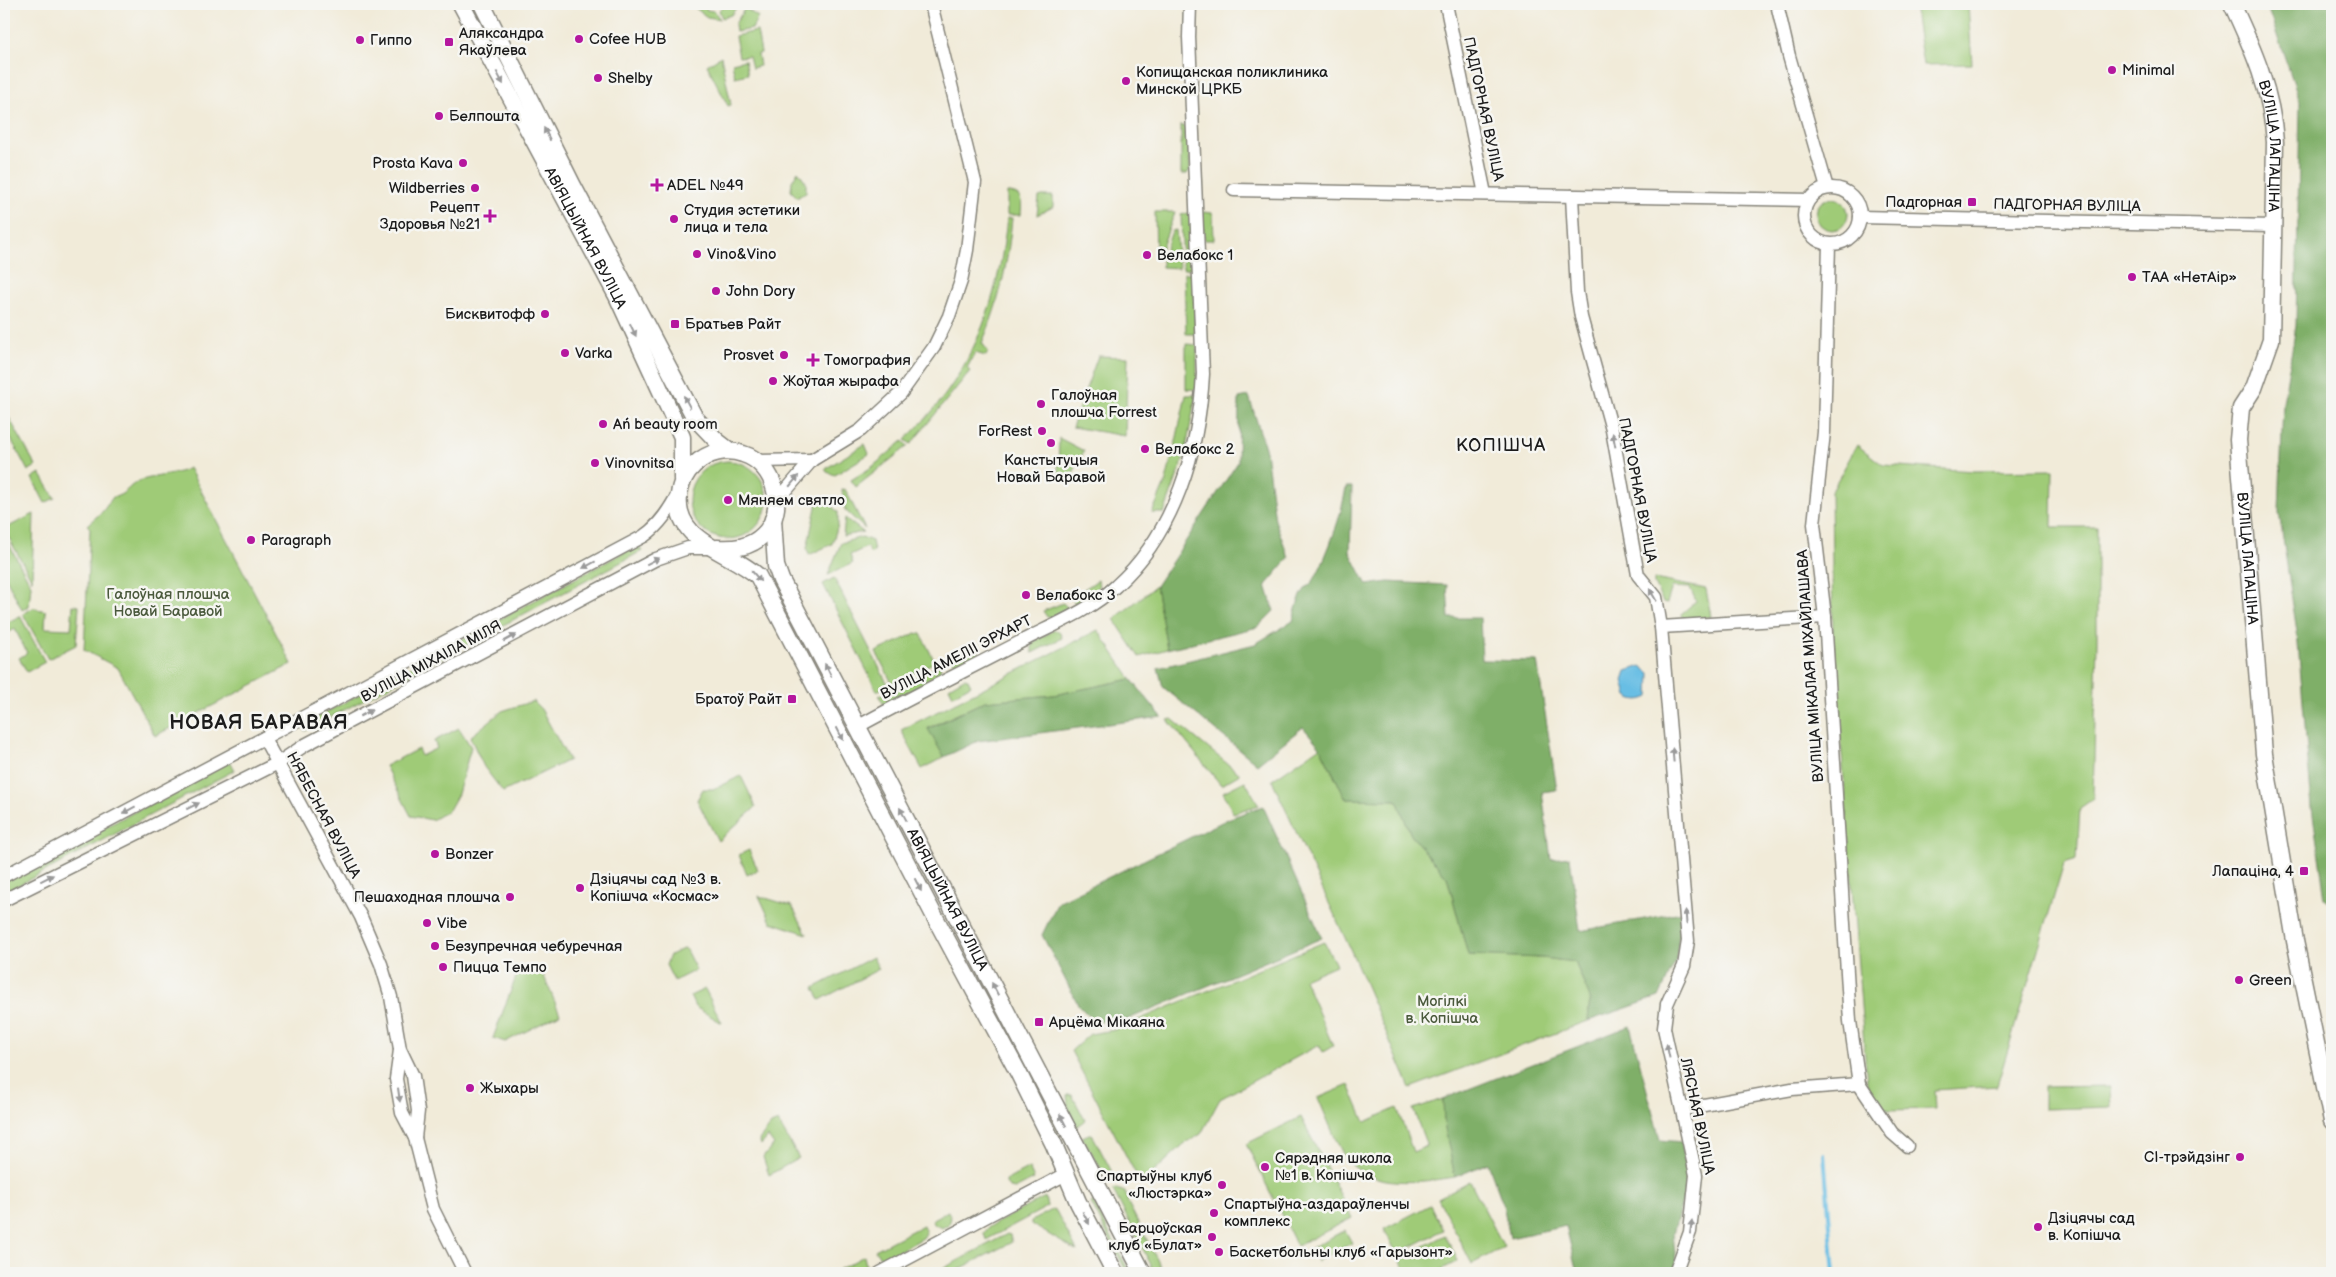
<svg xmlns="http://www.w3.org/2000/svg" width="2336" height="1277" font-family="'Balsamiq Sans',sans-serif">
<rect width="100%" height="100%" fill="#f6f6f2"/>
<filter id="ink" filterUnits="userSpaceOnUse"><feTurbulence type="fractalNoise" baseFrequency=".02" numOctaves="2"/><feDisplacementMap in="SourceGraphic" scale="10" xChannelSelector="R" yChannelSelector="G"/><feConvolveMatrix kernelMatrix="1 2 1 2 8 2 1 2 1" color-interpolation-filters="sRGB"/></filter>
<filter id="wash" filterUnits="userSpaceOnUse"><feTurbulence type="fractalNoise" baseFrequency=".0096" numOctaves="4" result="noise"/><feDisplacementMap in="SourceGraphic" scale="20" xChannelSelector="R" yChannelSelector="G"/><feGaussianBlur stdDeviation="1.12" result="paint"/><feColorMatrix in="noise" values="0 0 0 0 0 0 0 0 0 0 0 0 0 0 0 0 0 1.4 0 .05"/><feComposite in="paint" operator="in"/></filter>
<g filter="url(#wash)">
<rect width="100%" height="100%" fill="#f1ebd9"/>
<g fill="#9fcb77" stroke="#5e744a">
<polygon points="690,4 702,4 707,10 714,11 720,19 707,17"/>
<polygon points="725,4 739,4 731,15 722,18 719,10"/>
<polygon points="1914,4 1968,4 1972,64 1923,65"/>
<polygon points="745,8 758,17 752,29 736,32 735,24"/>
<polygon points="757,31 761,53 758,54 760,66 752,68 749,56 739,57 735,36"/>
<polygon points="721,56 731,105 728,106 707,65"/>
<polygon points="745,60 748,74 735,77 732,63"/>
<polygon points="1181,125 1189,129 1190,170 1187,174 1181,174"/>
<polygon points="798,171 806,182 806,193 797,197 791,191 792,181"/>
<path d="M 1007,193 C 1023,193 1022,202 1021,215 L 1007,215 Z"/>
<polygon points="1042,196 1053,196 1053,207 1037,215 1039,197"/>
<circle cx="1832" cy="214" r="16"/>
<polygon points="1155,212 1175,212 1159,255 1156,257"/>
<polygon points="1192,212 1194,269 1183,269 1181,215"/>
<polygon points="1203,212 1213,213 1214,240 1204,240"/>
<path d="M 1007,218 L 1012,218 C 1008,262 1000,302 982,343 L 988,351 L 986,356 L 975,353 L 967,368 L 970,371 L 911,444 L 905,440 C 916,428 929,416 939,403 C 982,347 1000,287 1007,218 Z"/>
<polygon points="1176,230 1179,268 1162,267 1162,259 1172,231"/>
<polygon points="1184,273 1194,273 1195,334 1186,334"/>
<polygon points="1186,344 1197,345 1197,390 1186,389"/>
<polygon points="1098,356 1128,357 1125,436 1072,427"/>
<polygon points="1186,395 1196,395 1186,449 1175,446"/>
<polygon points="7,414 36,466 28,471 4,426 4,417"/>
<polygon points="1059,438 1084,451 1071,477 1058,474"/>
<polygon points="903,441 908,446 856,487 851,480 872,467"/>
<polygon points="865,444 869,454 835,475 827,472 825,469"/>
<polygon points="1857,445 1883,465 1974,471 2053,470 2052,527 2097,527 2097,642 2093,799 2080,808 2077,859 2064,863 1997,1086 1935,1090 1936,1109 1888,1110 1879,1104 1867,1084 1833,637 1831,492"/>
<polygon points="1173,452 1185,455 1164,513 1152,513 1166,481"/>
<circle cx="728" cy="500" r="39"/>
<path d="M 189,468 L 292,664 L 155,736 L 118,668 L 84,650 L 90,528 L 87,525 L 103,511 L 113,497 C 125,496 129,485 139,481 C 156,475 174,476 189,468 Z"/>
<polygon points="40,473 55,498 45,503 32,478"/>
<polygon points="845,489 865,529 845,510 842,490"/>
<polygon points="822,497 838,512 838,525 832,544 809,555 807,548 818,498"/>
<polygon points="34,514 32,580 4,529"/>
<polygon points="845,518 863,532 843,536"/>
<polygon points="4,535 31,585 29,606 22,610 4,574"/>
<polygon points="862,537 872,541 874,551 871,554 867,547 850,555 853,563 828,575 841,543"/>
<polygon points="638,545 642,551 305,731 302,725"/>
<polygon points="834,578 888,685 877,691 823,584"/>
<polygon points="1654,579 1706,589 1711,617 1685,619 1680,615 1696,601 1690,588 1672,587 1667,603 1663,602 1654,584"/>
<path d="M 1098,580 C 1102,595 1087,600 1076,606 L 1073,599 L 1078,593 Z"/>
<polygon points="1156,586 1167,649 1139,657 1114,619"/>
<polygon points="1063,603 1069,609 1053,618 1047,617 1043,611"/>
<polygon points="73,605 79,606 76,645 48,659 23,614 33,608 46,611 45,628 71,629"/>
<polygon points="20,616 45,662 27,672 19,658 27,653 15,629 4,635 4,624"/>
<polygon points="1054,630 1059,631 1062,638 1032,653 1032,643"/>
<polygon points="1098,630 1131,679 1054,695 985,701 928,728 944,757 922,769 901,730"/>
<polygon points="916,633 921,634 935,662 892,683 876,652"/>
<path d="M 979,645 C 983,659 968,666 956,664 L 951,659 Z"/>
<polygon points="940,665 941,674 937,678 884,705 879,696"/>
<polygon points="964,678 968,679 971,685 953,695 949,687"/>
<polygon points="533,701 541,709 569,760 503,792 484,767 470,737 502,711"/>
<polygon points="1172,719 1240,774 1221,785 1168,720"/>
<polygon points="459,728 471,747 458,794 449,810 432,820 411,816 385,766 418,749 421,756 437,748 434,741"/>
<polygon points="1320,747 1346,799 1397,800 1411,835 1447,877 1468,955 1542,958 1575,962 1590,998 1588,1021 1410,1088 1352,953 1272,780"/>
<polygon points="230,761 235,770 4,893 4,881"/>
<polygon points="741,776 756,807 718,841 697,800 703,789 713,789"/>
<polygon points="1245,781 1259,805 1233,813 1223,792"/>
<polygon points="749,850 758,870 747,875 739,855"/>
<polygon points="759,896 792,906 807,934 771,922"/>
<polygon points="1324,942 1336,965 1304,979 1333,1046 1323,1052 1319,1045 1220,1099 1201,1134 1184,1144 1141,1184 1071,1051 1090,1034 1114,1030"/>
<polygon points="685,948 696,970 674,981 666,965 670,955"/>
<polygon points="873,957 879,969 820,1000 814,988"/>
<polygon points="519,969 543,974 560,1014 505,1042 493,1038"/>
<polygon points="705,989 722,1023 695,1007 690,996"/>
<path d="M 1349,1085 L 1365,1122 L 1397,1108 L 1413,1152 L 1427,1146 L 1413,1109 L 1443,1099 L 1444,1123 L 1455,1177 C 1423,1182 1373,1189 1348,1161 C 1340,1153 1324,1111 1318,1098 Z"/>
<polygon points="2111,1086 2112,1107 2044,1109 2044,1087"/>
<polygon points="1067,1095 1072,1095 1085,1120 1076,1127 1068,1106"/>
<polygon points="1301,1117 1352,1218 1297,1246 1246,1144"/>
<polygon points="778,1122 799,1158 769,1175 763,1157 774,1145 768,1137 761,1145 759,1140 771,1125"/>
<polygon points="1089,1134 1092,1134 1113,1174 1112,1178 1108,1180 1082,1137"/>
<polygon points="1029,1168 1034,1179 1015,1189 1009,1188 1005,1181"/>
<polygon points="1470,1181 1504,1247 1472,1264 1438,1198"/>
<polygon points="1117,1189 1125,1192 1128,1203 1164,1273 1155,1273 1113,1190"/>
<polygon points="1045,1197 1047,1207 986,1240 984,1233 989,1227"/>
<polygon points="1093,1201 1130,1273 1127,1273 1091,1203"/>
<polygon points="1430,1205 1443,1230 1397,1254 1384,1229"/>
<polygon points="1052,1210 1056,1211 1077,1251 1031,1224 1031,1221"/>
<polygon points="948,1211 951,1218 949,1224 942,1228 935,1225 932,1220"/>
<polygon points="923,1225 926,1233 923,1238 888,1257 880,1257 875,1250"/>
<polygon points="1345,1230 1352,1243 1317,1261 1311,1248"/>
<polygon points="1007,1234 1010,1235 1012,1242 952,1273 935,1273"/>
<polygon points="1445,1235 1458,1261 1435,1273 1406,1273 1400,1259"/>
<path d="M 864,1256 L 866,1265 C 861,1276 850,1273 840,1273 L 838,1270 Z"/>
</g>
<g fill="#7faf68" stroke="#4e6642">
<polygon points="2266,4 2332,4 2332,905 2325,898 2312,808 2297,632 2279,512 2283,403 2296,326 2300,101"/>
<polygon points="1249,396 1266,451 1275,520 1289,558 1266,585 1274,611 1258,627 1167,649 1156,586 1238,462 1239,398"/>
<path d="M 1346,487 L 1352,487 L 1350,552 L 1367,585 L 1388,582 L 1447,585 L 1449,618 L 1480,618 L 1482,660 L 1537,661 L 1557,790 L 1542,792 L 1551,859 L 1570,857 L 1580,931 L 1682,912 L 1676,960 L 1659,997 L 1588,1021 L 1590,998 L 1575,962 L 1542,958 L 1468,955 L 1447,877 L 1411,835 L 1397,800 L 1346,799 L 1320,747 L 1303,727 L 1257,764 L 1163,687 L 1158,668 L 1255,644 L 1293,621 C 1296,609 1298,599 1305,589 C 1308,585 1313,583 1315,578 C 1328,554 1342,514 1346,487 Z"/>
<polygon points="1131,679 1162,717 978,741 944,757 928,729 985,701 1054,695"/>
<polygon points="1263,806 1322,938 1114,1025 1092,1019 1079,1006 1042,935 1058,902 1230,818"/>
<polygon points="1630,1026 1660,1140 1682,1142 1687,1186 1673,1233 1677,1273 1577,1273 1566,1226 1510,1238 1503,1204 1488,1163 1455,1177 1444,1123 1443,1099"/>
</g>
<path fill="#67bee4" stroke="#426d80" d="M 1641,666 L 1650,673 L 1649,697 C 1641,701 1634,701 1627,696 L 1623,680 L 1626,671 Z"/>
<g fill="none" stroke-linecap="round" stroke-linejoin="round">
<polyline stroke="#67bee4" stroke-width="4" points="1824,1154 1834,1273"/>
</g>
</g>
<g filter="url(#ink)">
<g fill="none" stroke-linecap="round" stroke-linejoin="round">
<defs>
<g id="minor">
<polyline points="1446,4 1485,194"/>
<polyline points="1777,4 1789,56 1827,188"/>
<circle cx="1832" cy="216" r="28"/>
<polyline points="1234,190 1808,200"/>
<polyline points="1572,196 1577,292 1581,317 1612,430 1638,575 1656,597 1661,627 1688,941 1684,966 1667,1004 1664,1028 1696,1175 1690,1232 1675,1273"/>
<polyline points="1860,217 2272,226"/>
<polyline points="1829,244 1824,432 1814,524 1825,617 1850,1021 1859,1084 1892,1133 1907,1146"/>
<polyline points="758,461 812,460"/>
<polyline points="777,501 812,460 861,430 901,393 934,347 949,316 961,281 967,250 975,182 931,4"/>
<polyline points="1661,627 1825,617"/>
<path d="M 857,727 C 913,696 971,668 1028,638 C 1058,623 1092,609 1116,586 C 1175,533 1199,450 1203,374 L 1189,37 L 1190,4"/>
<polyline points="264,738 361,917 381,964 391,997 400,1049 413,1076 418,1111 415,1138"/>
<path d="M 4,876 L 644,536 C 660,525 670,509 679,492"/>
<polyline points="4,900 278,763 305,745 656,559 688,548 714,548"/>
<polyline points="400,1050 396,1079 402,1113 415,1138 433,1209 465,1273"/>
<polyline points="1682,1109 1792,1089 1859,1084"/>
<polyline points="880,1273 1066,1174"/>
</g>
<g id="major">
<path id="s1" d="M 461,4 L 617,296 L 682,437 L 682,479"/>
<polyline points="482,4 572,184 695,418 717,441 730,451"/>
<path id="s2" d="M 2232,4 C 2253,49 2272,92 2275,142 L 2271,340 L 2254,388 L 2241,408 L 2238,440 L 2264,754 L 2295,941 L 2332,1121"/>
<path id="s3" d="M 773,519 L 776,566 L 781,580 L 1143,1273"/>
<path d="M 717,548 C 733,549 750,548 763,535 C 788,511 776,464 743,454 C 726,448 708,452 694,465 C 686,472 680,484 679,495 C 674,542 728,550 758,576 L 938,923 L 1019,1074 L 1054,1145 L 1078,1202 L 1115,1273"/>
</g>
</defs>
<use href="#minor" stroke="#86847a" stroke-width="15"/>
<use href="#major" stroke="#86847a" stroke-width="19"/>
<use href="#minor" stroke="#fff" stroke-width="12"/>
<use href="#major" stroke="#fff" stroke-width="16"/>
</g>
<defs><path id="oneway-solid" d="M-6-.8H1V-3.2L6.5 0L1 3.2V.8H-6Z" transform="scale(1.25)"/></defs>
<g fill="#999">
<use href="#oneway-solid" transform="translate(500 78) rotate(62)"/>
<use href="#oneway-solid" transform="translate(547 134) rotate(-117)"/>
<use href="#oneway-solid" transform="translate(633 330) rotate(65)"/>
<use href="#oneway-solid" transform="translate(687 402) rotate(-118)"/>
<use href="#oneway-solid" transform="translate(1614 440) rotate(-101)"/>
<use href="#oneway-solid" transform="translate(794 481) rotate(-50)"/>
<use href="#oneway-solid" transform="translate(653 561) rotate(-26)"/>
<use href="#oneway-solid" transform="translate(589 565) rotate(152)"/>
<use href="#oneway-solid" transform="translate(756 576) rotate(50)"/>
<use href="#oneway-solid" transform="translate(1653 595) rotate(-120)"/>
<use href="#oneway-solid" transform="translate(510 638) rotate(-28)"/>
<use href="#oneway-solid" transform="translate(828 670) rotate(-117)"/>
<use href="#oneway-solid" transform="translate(366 713) rotate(-28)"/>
<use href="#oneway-solid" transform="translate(840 734) rotate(63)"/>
<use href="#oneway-solid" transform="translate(1673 755) rotate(-95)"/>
<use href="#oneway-solid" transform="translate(193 806) rotate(-26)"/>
<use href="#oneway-solid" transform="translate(129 810) rotate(152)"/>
<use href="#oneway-solid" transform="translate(903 814) rotate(-118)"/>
<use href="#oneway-solid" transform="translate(47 878) rotate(-26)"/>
<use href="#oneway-solid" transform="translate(918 885) rotate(63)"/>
<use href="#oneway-solid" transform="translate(1686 917) rotate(-94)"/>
<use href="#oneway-solid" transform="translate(995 989) rotate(-117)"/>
<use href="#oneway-solid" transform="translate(1668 1051) rotate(-102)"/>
<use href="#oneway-solid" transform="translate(399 1095) rotate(82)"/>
<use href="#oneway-solid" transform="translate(1063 1120) rotate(-117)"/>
<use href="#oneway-solid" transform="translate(1086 1218) rotate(62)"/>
<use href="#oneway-solid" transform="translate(1691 1227) rotate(-82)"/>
</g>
</g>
<g fill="#b5179e" stroke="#f6f6f2" stroke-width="2">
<circle cx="579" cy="39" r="5"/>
<circle cx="360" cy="40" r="5"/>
<rect x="444" y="37" width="10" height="10" rx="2.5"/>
<circle cx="2112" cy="70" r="5"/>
<circle cx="598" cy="78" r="5"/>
<circle cx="1126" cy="81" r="5"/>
<circle cx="439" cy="116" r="5"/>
<circle cx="463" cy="163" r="5"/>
<path d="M654.5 177.5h5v5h5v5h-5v5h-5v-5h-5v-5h5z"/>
<circle cx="475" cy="188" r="5"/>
<rect x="1967" y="197" width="10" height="10" rx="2.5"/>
<path d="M487.5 208.5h5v5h5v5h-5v5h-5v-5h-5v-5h5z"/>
<circle cx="674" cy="219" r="5"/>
<circle cx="697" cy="254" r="5"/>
<circle cx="1147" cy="255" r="5"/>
<circle cx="2132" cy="277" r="5"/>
<circle cx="716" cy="291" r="5"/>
<circle cx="545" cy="314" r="5"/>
<rect x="670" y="319" width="10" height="10" rx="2.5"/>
<circle cx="565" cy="353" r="5"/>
<circle cx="784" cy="355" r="5"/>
<path d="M810.5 352.5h5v5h5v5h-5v5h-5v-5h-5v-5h5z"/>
<circle cx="773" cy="381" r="5"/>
<circle cx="1041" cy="404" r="5"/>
<circle cx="603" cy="424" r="5"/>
<circle cx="1042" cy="431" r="5"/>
<circle cx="1051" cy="443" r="5"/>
<circle cx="1145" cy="449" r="5"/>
<circle cx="595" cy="463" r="5"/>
<circle cx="728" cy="500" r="5"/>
<circle cx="251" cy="540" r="5"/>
<circle cx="1026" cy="595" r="5"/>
<rect x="787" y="694" width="10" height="10" rx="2.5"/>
<circle cx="435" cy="854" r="5"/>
<rect x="2299" y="866" width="10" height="10" rx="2.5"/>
<circle cx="580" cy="888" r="5"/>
<circle cx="510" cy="897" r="5"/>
<circle cx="427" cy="923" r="5"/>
<circle cx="435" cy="946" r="5"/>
<circle cx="443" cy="967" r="5"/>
<circle cx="2239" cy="980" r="5"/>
<rect x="1034" y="1017" width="10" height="10" rx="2.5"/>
<circle cx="470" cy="1088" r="5"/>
<circle cx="2240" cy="1157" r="5"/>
<circle cx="1265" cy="1167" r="5"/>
<circle cx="1222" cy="1185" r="5"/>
<circle cx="1214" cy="1213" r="5"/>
<circle cx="2038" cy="1227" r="5"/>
<circle cx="1212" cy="1237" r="5"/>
<circle cx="1219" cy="1252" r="5"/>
</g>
<g text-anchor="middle" stroke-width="5" stroke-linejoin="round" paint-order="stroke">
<g font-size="15" fill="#1c1c1c" stroke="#f6f6f2" text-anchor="start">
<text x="459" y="38">Аляксандра<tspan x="459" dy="17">Якаўлева</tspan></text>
<text x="589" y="44">Cofee HUB</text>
<text x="370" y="45">Гиппо</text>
<text x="2122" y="75">Minimal</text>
<text x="1136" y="77">Копищанская поликлиника<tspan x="1136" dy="17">Минской ЦРКБ</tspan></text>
<text x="608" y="83">Shelby</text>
<text x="449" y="121">Белпошта</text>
<text x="453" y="168" text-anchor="end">Prosta Kava</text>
<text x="667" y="190">ADEL №49</text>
<text x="465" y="193" text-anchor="end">Wildberries</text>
<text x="1962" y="207" text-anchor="end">Падгорная</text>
<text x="480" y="212" text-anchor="end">Рецепт<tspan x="480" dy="17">Здоровья №21</tspan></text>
<text x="684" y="215">Студия эстетики<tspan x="684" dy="17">лица и тела</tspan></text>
<text x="707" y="259">Vino&amp;Vino</text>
<text x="1157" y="260">Велабокс 1</text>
<text x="2142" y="282">ТАА «НетАір»</text>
<text x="726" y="296">John Dory</text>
<text x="535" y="319" text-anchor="end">Бисквитофф</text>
<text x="685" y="329">Братьев Райт</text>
<text x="575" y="358">Varka</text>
<text x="774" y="360" text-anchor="end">Prosvet</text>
<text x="824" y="365">Томография</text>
<text x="783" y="386">Жоўтая жырафа</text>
<text x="1051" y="400">Галоўная<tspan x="1051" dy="17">плошча Forrest</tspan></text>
<text x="613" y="429">Ań beauty room</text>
<text x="1032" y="436" text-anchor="end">ForRest</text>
<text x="1155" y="454">Велабокс 2</text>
<text x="1051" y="465" text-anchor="middle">Канстытуцыя<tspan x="1051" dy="17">Новай Баравой</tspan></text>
<text x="605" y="468">Vinovnitsa</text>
<text x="738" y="505">Мяняем святло</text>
<text x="261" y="545">Paragraph</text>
<text x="1036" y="600">Велабокс 3</text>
<text x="782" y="704" text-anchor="end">Братоў Райт</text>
<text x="445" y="859">Bonzer</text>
<text x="2294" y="876" text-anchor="end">Лапаціна, 4</text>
<text x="590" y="884">Дзіцячы сад №3 в.<tspan x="590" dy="17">Копішча «Космас»</tspan></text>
<text x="500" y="902" text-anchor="end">Пешаходная плошча</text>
<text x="437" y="928">Vibe</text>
<text x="445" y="951">Безупречная чебуречная</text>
<text x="453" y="972">Пицца Темпо</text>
<text x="2249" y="985">Green</text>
<text x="1049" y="1027">Арцёма Мікаяна</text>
<text x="480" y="1093">Жыхары</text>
<text x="2230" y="1162" text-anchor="end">СІ-трэйдзінг</text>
<text x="1275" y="1163">Сярэдняя школа<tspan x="1275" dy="17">№1 в. Копішча</tspan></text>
<text x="1212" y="1181" text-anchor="end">Cпартыўны клуб<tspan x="1212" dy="17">«Люстэрка»</tspan></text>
<text x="1224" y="1209">Спартыўна-аздараўленчы<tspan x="1224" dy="17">комплекс</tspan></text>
<text x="2048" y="1223">Дзіцячы сад<tspan x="2048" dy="17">в. Копішча</tspan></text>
<text x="1202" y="1233" text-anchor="end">Барцоўская<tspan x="1202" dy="17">клуб «Булат»</tspan></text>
<text x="1229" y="1257">Баскетбольны клуб «Гарызонт»</text>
</g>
<g font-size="15" fill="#1c1c1c" stroke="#f6f6f2">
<text transform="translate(1484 109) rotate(78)" y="5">ПАДГОРНАЯ ВУЛІЦА</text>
<text dy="5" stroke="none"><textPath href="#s2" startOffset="149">ВУЛІЦА ЛАПАЦІНА</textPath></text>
<text transform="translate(2067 205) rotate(1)" y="5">ПАДГОРНАЯ ВУЛІЦА</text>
<text dy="5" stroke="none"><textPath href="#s1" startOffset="265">АВІЯЦЫЙНАЯ ВУЛІЦА</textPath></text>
<text transform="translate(1638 490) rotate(79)" y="5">ПАДГОРНАЯ ВУЛІЦА</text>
<text dy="5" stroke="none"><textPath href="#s2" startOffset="569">ВУЛІЦА ЛАПАЦІНА</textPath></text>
<text transform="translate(956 657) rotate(-27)" y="5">ВУЛІЦА АМЕЛІІ ЭРХАРТ</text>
<text transform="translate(431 661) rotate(-28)" y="5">ВУЛІЦА МІХАІЛА МІЛЯ</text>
<text transform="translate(1810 666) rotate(-94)" y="5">ВУЛІЦА МІКАЛАЯ МІХАЙЛАШАВА</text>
<text transform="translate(324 815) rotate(62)" y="5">НЯБЕСНАЯ ВУЛІЦА</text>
<text dy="5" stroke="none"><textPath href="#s3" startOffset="422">АВІЯЦЫЙНАЯ ВУЛІЦА</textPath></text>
<text transform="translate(1698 1116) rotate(78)" y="5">ЛЯСНАЯ ВУЛІЦА</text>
</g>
<g font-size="15" fill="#4a593c" stroke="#f6f6f2">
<text x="168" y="599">Галоўная плошча<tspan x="168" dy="17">Новай Баравой</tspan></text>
<text x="1442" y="1006">Могілкі<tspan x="1442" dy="17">в. Копішча</tspan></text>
</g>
<g font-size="18" letter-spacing="1" fill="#1c1c1c" stroke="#f6f6f2">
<text x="1501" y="451">КОПІШЧА</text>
</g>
<g font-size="20" font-weight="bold" letter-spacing="1" fill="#1c1c1c" stroke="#f6f6f2">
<text x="259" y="729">НОВАЯ БАРАВАЯ</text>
</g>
</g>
<rect width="2336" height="1277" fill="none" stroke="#f6f6f2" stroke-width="20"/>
</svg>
